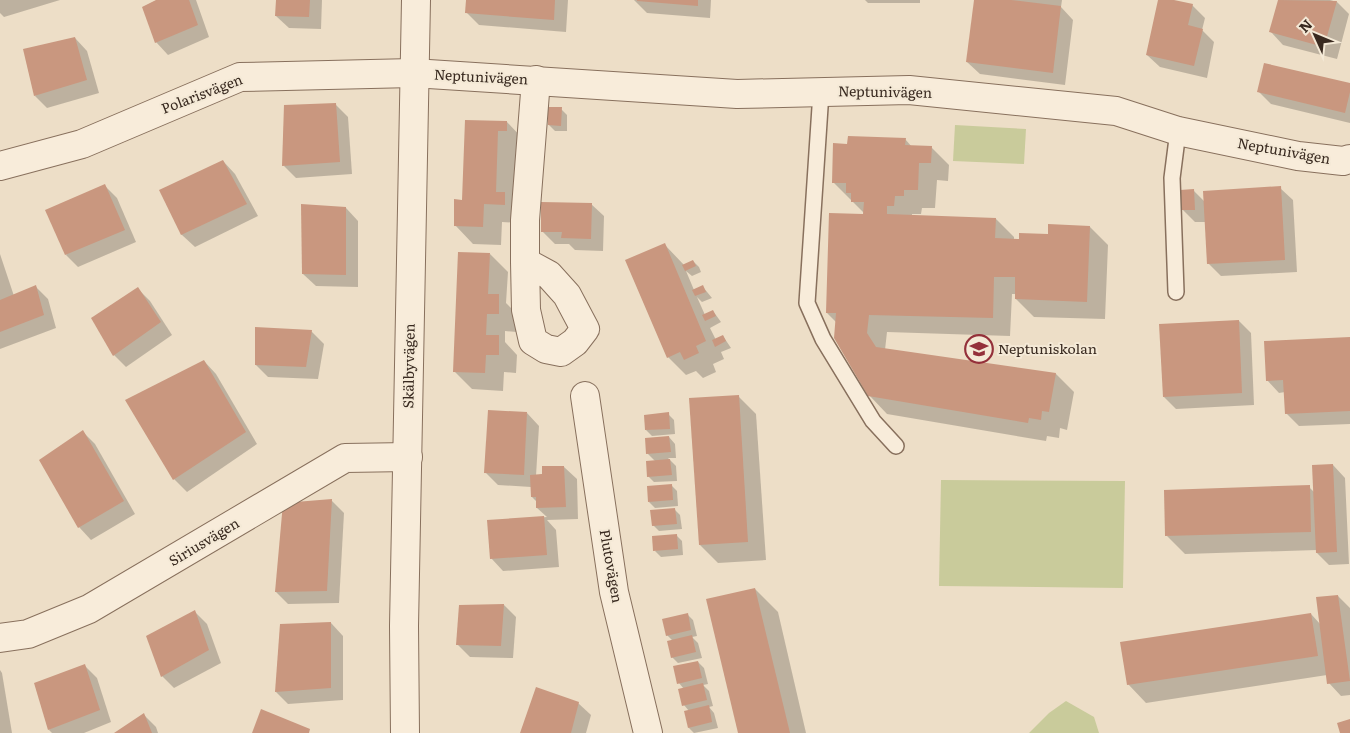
<svg xmlns="http://www.w3.org/2000/svg" width="1350" height="733" font-family="Literata,serif">
<rect width="100%" height="100%" fill="#eddec7"/>
<g fill="#c9cb9b">
<polygon points="955,125 1026,129 1024,164 953,161"/>
<polygon points="941,480 1125,481 1123,588 939,586"/>
<polygon points="1066,701 1094,717 1099,733 1029,733 1049,713"/>
</g>
<g fill="#0003">
<polygon points="0,0 60,0 4,17 0,13"/>
<polygon points="159,0 196,0 209,37 168,55 156,42"/>
<polygon points="277,0 322,0 321,29 289,28 276,16"/>
<polygon points="467,0 568,0 566,32 479,25 466,12"/>
<polygon points="634,0 711,0 710,18 647,13"/>
<polygon points="865,0 920,0 920,3 868,3"/>
<polygon points="975,0 1062,0 1061,7 1073,20 1065,85 980,74 967,62"/>
<polygon points="1159,0 1168,0 1192,5 1205,18 1202,30 1214,42 1207,78 1160,67 1147,55"/>
<polygon points="1279,0 1330,0 1337,2 1349,14 1337,59 1283,45 1271,32"/>
<polygon points="75,38 87,51 99,93 47,108 35,96"/>
<polygon points="1350,85 1350,123 1271,104 1259,92"/>
<polygon points="335,104 348,117 352,174 296,178 284,166"/>
<polygon points="561,109 567,115 567,131 555,131 549,125"/>
<polygon points="466,121 507,122 525,141 525,149 516,149 514,203 522,223 502,222 501,245 473,244 455,225 463,201"/>
<polygon points="905,139 912,147 931,147 949,165 948,181 937,180 935,208 922,208 921,214 912,214 912,216 996,219 1014,237 1014,240 1090,227 1108,245 1105,319 1034,317 1016,299 1016,294 1012,294 1010,336 887,332 885,350 1056,374 1074,392 1067,430 1060,428 1059,438 1047,436 1046,441 887,414 869,395 836,322 827,313 866,215 833,182 849,145"/>
<polygon points="223,161 235,174 258,216 195,247 182,235 161,191"/>
<polygon points="105,186 117,198 136,242 78,267 66,255"/>
<polygon points="1280,188 1293,200 1297,272 1221,276 1208,263 1206,222 1195,222 1183,210 1194,191 1205,202"/>
<polygon points="591,204 604,216 603,251 575,250 569,244 555,244 542,231"/>
<polygon points="346,208 358,221 358,287 316,286 303,274"/>
<polygon points="665,245 684,265 693,261 699,267 701,272 692,276 686,271 694,290 703,287 712,298 702,302 697,297 705,315 713,311 721,322 710,328 716,340 723,336 731,348 721,352 724,359 713,364 716,372 703,378 696,371 686,375 668,357"/>
<polygon points="0,254 14,296 36,287 48,299 56,328 0,349"/>
<polygon points="490,254 508,272 506,303 517,314 517,332 505,331 505,342 517,355 516,373 504,372 503,391 472,389 454,371"/>
<polygon points="138,289 150,301 172,335 126,367 114,355"/>
<polygon points="1239,321 1251,333 1254,405 1176,409 1164,397"/>
<polygon points="311,331 324,344 318,379 268,377 256,365"/>
<polygon points="1350,338 1350,424 1299,426 1286,413 1285,392 1279,393 1267,380"/>
<polygon points="204,361 216,374 257,444 187,492 174,479 127,400"/>
<polygon points="738,396 756,414 766,560 718,563 700,545"/>
<polygon points="527,413 539,426 536,476 564,467 577,479 578,519 547,520 556,530 559,567 503,571 491,558 488,521 547,517 537,508 537,502 532,497 531,487 498,485 486,473"/>
<polygon points="668,414 674,420 675,434 652,436 646,430"/>
<polygon points="83,432 95,444 135,514 91,540 79,527"/>
<polygon points="669,437 675,444 676,458 668,458 676,466 677,481 654,482 648,476 655,461 647,453"/>
<polygon points="1333,465 1345,478 1349,564 1329,565 1317,553 1317,550 1185,554 1167,536 1309,487 1314,492"/>
<polygon points="671,485 677,491 678,506 655,508 649,502"/>
<polygon points="331,500 344,513 339,603 288,604 276,592"/>
<polygon points="674,509 680,515 682,529 659,531 653,525"/>
<polygon points="676,535 682,541 683,555 661,557 655,551"/>
<polygon points="755,589 778,612 806,733 739,733"/>
<polygon points="1338,596 1350,608 1350,695 1341,696 1329,683 1327,675 1146,703 1128,684 1311,614 1321,625"/>
<polygon points="504,605 516,617 513,658 470,657 457,644"/>
<polygon points="195,612 207,624 221,663 174,688 162,676"/>
<polygon points="687,614 693,620 697,636 692,637 698,643 702,658 678,663 672,657 673,641 667,635"/>
<polygon points="331,623 343,636 343,700 288,704 276,692"/>
<polygon points="698,662 704,668 708,684 703,685 709,691 713,706 709,707 714,713 718,728 694,733 689,728 689,711 684,705 684,689 679,683"/>
<polygon points="84,665 97,678 111,722 84,733 52,733 49,730"/>
<polygon points="0,670 2,673 12,733 0,733"/>
<polygon points="578,703 591,715 586,733 521,733"/>
<polygon points="144,715 156,727 158,733 117,733"/>
</g>
<g fill="#c9977f">
<polygon points="156,0 189,0 198,25 155,43 142,7"/>
<polygon points="276,0 310,0 309,17 275,16"/>
<polygon points="466,0 555,0 554,20 465,13"/>
<polygon points="637,0 698,0 698,6 637,1"/>
<polygon points="974,0 1011,0 1061,6 1053,73 966,62"/>
<polygon points="1158,0 1174,0 1193,4 1188,25 1203,29 1194,66 1146,55"/>
<polygon points="1278,0 1337,1 1324,47 1269,32"/>
<polygon points="75,37 87,80 34,96 23,49"/>
<polygon points="1264,63 1350,83 1350,92 1345,113 1257,92"/>
<polygon points="336,103 340,162 282,166 284,105"/>
<polygon points="548,107 562,107 561,126 548,125"/>
<polygon points="465,120 507,121 507,131 498,131 496,192 505,192 505,205 484,204 483,227 454,226 454,199 462,200"/>
<polygon points="848,136 906,138 905,145 932,146 931,163 919,163 918,190 904,190 904,196 895,196 894,206 887,206 887,214 996,218 995,238 1019,239 1019,233 1048,234 1048,224 1090,226 1087,302 1015,299 1015,277 994,277 993,318 869,315 867,333 876,347 1056,373 1049,412 1042,411 1041,420 1029,418 1028,423 868,396 834,338 836,313 826,313 829,213 863,214 864,202 851,202 851,193 846,193 846,183 832,183 833,143 847,144"/>
<polygon points="223,160 247,204 181,235 159,190"/>
<polygon points="105,184 125,230 65,255 45,210"/>
<polygon points="1281,186 1285,260 1207,264 1203,191"/>
<polygon points="1194,189 1195,210 1181,210 1180,190"/>
<polygon points="541,202 592,203 591,239 561,238 562,232 541,232"/>
<polygon points="301,204 346,207 346,275 302,274"/>
<polygon points="665,243 706,341 696,346 699,353 684,360 680,352 667,358 625,260"/>
<polygon points="458,252 490,253 488,294 499,294 499,314 487,314 486,335 499,335 499,355 486,355 485,373 453,372"/>
<polygon points="693,260 696,266 685,271 682,265"/>
<polygon points="36,285 44,315 0,332 0,300"/>
<polygon points="703,285 706,292 695,296 692,290"/>
<polygon points="138,287 161,322 113,356 91,318"/>
<polygon points="713,310 716,316 705,321 702,315"/>
<polygon points="1239,320 1242,393 1163,397 1159,324"/>
<polygon points="255,327 312,330 306,367 255,365"/>
<polygon points="723,335 726,341 715,347 712,340"/>
<polygon points="1350,337 1350,411 1285,414 1283,380 1266,381 1264,341"/>
<polygon points="204,360 246,432 173,480 125,400"/>
<polygon points="739,395 748,542 699,545 689,398"/>
<polygon points="488,410 527,412 524,475 484,473"/>
<polygon points="669,412 670,429 645,430 644,415"/>
<polygon points="83,430 124,501 78,528 39,460"/>
<polygon points="669,436 671,452 646,454 645,438"/>
<polygon points="670,459 672,475 647,477 646,461"/>
<polygon points="1333,464 1337,552 1316,553 1312,465"/>
<polygon points="542,466 564,466 566,507 536,508 536,497 531,497 530,475 542,474"/>
<polygon points="672,484 673,500 648,502 647,486"/>
<polygon points="1310,485 1311,532 1165,536 1164,490"/>
<polygon points="332,499 327,591 275,592 283,503"/>
<polygon points="675,508 677,524 652,526 650,510"/>
<polygon points="544,516 547,555 490,559 487,520"/>
<polygon points="677,534 678,549 653,551 652,536"/>
<polygon points="755,588 790,733 738,733 706,599"/>
<polygon points="1338,595 1350,681 1327,684 1316,597"/>
<polygon points="504,604 501,646 456,645 459,605"/>
<polygon points="195,610 209,650 161,677 146,636"/>
<polygon points="688,613 691,630 666,636 662,619"/>
<polygon points="1311,613 1318,656 1127,685 1120,642"/>
<polygon points="331,622 331,688 275,692 280,624"/>
<polygon points="692,635 696,652 671,658 667,641"/>
<polygon points="698,661 702,678 677,684 673,666"/>
<polygon points="85,664 100,710 48,730 34,683"/>
<polygon points="703,683 707,700 682,706 678,689"/>
<polygon points="536,687 579,702 571,733 520,733"/>
<polygon points="709,705 712,722 688,728 684,711"/>
<polygon points="261,709 310,729 309,733 252,733"/>
<polygon points="144,713 152,733 114,733"/>
<polygon points="1350,719 1350,733 1340,733 1337,723"/>
</g>
<g fill="none" stroke-linecap="round" stroke-linejoin="round">
<defs>
<g id="service">
<polyline points="821,92 807,303 823,339 873,421 896,446"/>
<polyline points="1176,292 1172,178 1178,131"/>
</g>
<g id="minor">
<polyline points="0,166 82,144 240,77 413,73 737,94 909,90 1116,111 1178,131 1298,156 1343,161 1350,159"/>
<polyline points="525,262 526,310 533,341 546,349 561,352 575,342 585,329 567,295 549,275 525,262 525,220 536,80"/>
<polyline points="585,396 614,592 648,733"/>
<polyline points="0,638 28,634 89,609 345,458 408,457"/>
</g>
<polyline id="tertiary" points="405,733 404,626 416,0"/>
</defs>
<use href="#service" stroke="#88705d" stroke-width="18"/>
<use href="#minor" stroke="#88705d" stroke-width="30"/>
<use href="#tertiary" stroke="#88705d" stroke-width="30"/>
<use href="#service" stroke="#f8ecda" stroke-width="15"/>
<use href="#minor" stroke="#f8ecda" stroke-width="28"/>
<use href="#tertiary" stroke="#f8ecda" stroke-width="28"/>
</g>
<defs>
<symbol id="school-ring" viewBox="-11 -11 22 22"><circle r="9.5" fill="#f4e9d6" stroke="#94303a" stroke-width="1.5"/><path d="M0-5L7-2L0 1L-7-2ZM-4 1L0 2.5L4 1V4Q0 6-4 4Z" fill="#94303a"/></symbol>
</defs>
<g fill-rule="evenodd">
<use href="#school-ring" x="963" y="333" width="32" height="32"/>
</g>
<g text-anchor="middle" stroke-width="4" stroke-linejoin="round" paint-order="stroke">
<g font-size="14" fill="#392a20" stroke="#f4e9d6">
<text transform="translate(481 77) rotate(3)" y="5">Neptunivägen</text>
<text transform="translate(885 92) rotate(1)" y="5">Neptunivägen</text>
<text transform="translate(202 94) rotate(-21)" y="5">Polarisvägen</text>
<text transform="translate(1284 151) rotate(10)" y="5">Neptunivägen</text>
<text transform="translate(409 366) rotate(-89)" y="5">Skälbyvägen</text>
<text transform="translate(204 542) rotate(-31)" y="5">Siriusvägen</text>
<text transform="translate(611 566) rotate(80)" y="5">Plutovägen</text>
</g>
<g font-size="14" fill="#392a20" stroke="#f4e9d6" text-anchor="start">
<text x="998" y="354">Neptuniskolan</text>
</g>
</g>
<g transform="translate(1315 35) rotate(314)" stroke="#f4e9d6" stroke-width="4" paint-order="stroke">
<path d="M0-4L9 19L0 12L-9 19Z" fill="#392a20"/>
<text y="-8" font-size="14" font-weight="bold" text-anchor="middle" fill="#392a20">N</text>
</g>
</svg>
